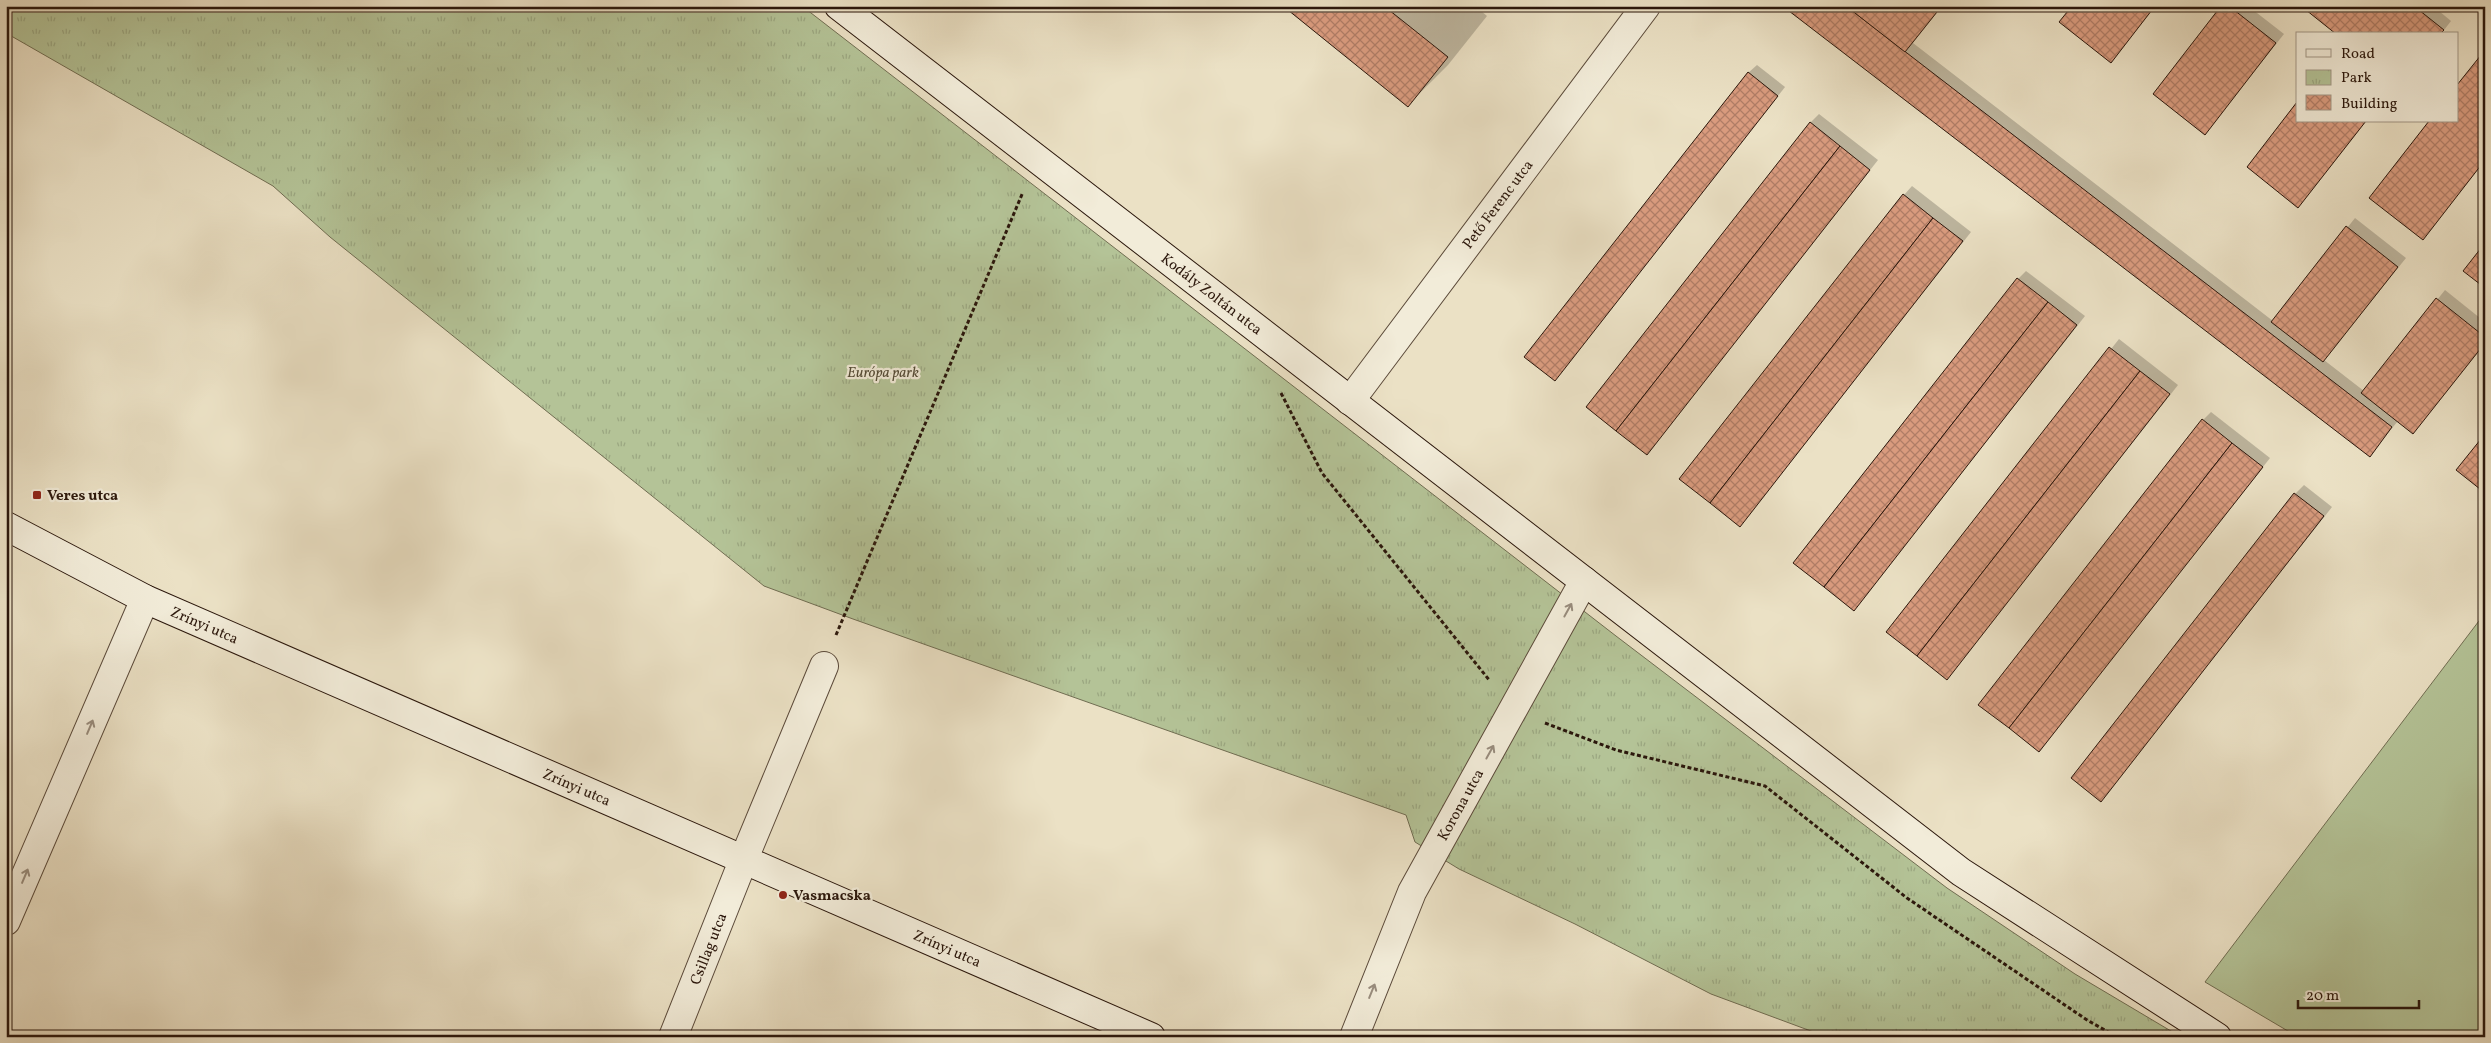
<svg xmlns="http://www.w3.org/2000/svg" width="2491" height="1043" font-family="Vollkorn,serif">
<defs>
<pattern id="park-tufts" width="24" height="20" patternUnits="userSpaceOnUse" patternTransform="scale(1.25)"><rect width="24" height="20" fill="#b4c397"/><path d="M3 7l-1-3M5 7V3M7 7l1-3M15 17l-1-3M17 17v-4M19 17l1-3" fill="none" stroke="#9ba781"/></pattern>
<pattern id="building-cross-hatch" width="8" height="8" patternUnits="userSpaceOnUse" patternTransform="scale(1.25)"><rect width="8" height="8" fill="#d99b7e"/><path d="M0 0l8 8M0 8l8-8" fill="none" stroke="#b07d66"/></pattern>
</defs>
<rect width="100%" height="100%" fill="#ebe1c5"/>
<filter id="stains"><feTurbulence type="fractalNoise" baseFrequency=".004" numOctaves="4"/><feColorMatrix values="0 0 0 0 .2 0 0 0 0 .09 0 0 0 0 .02 0 0 0 .5 -.17"/></filter>
<radialGradient id="worn" r=".72"><stop offset=".6" stop-color="#630" stop-opacity="0"/><stop offset="1" stop-color="#630" stop-opacity=".3"/></radialGradient>
<polygon fill="#b4c397" stroke="#706d52" points="2485,613 2485,1037 2298,1037 2205,982"/>
<polygon fill="url(#park-tufts)" stroke="#706d52" points="6,6 802,6 1616,636 1947,888 2075,974 2181,1037 1827,1037 1711,994 1575,924 1459,869 1415,842 1406,815 853,619 764,586 330,237 273,186 6,33"/>
<g fill="#0003">
<polygon points="1285,6 1475,6 1487,16 1448,65 1408,105"/>
<polygon points="1794,6 1942,6 1913,43 2273,321 2355,218 2406,258 2324,360 2364,391 2445,290 2485,322 2485,344 2413,433 2398,421 2369,456"/>
<polygon points="2073,6 2156,6 2111,62"/>
<polygon points="2223,6 2248,6 2284,34 2205,133"/>
<polygon points="2303,6 2433,6 2451,21 2441,34 2338,34"/>
<polygon points="2485,52 2485,161 2423,238 2457,121"/>
<polygon points="1757,65 1785,87 1555,379 1748,73"/>
<polygon points="2297,104 2297,121 2366,121 2298,206 2248,167"/>
<polygon points="1819,114 1878,160 1647,453 1810,123"/>
<polygon points="1912,186 1971,232 1740,525 1904,195"/>
<polygon points="2026,271 2085,316 1854,609 2018,279"/>
<polygon points="2119,339 2178,385 1947,678 1888,632"/>
<polygon points="2211,412 2270,458 2039,750 2203,420"/>
<polygon points="2304,485 2332,507 2101,800 2295,494"/>
</g>
<g fill="url(#building-cross-hatch)" stroke="#2b170c">
<polygon points="1283,6 1384,6 1448,57 1408,107"/>
<polygon points="1793,6 1846,6 2392,427 2370,457 1789,11"/>
<polygon points="1846,6 1929,6 1937,12 1905,52"/>
<polygon points="2072,6 2155,6 2111,63 2059,22"/>
<polygon points="2221,6 2229,6 2276,43 2205,135 2153,94"/>
<polygon points="2301,6 2414,6 2444,30 2440,34 2336,34"/>
<polygon points="2485,50 2485,160 2423,240 2369,198 2429,121 2457,121 2457,85"/>
<polygon points="1748,72 1778,96 1555,381 1524,357"/>
<polygon points="2297,102 2297,121 2366,121 2298,208 2247,167"/>
<polygon points="1810,122 1840,146 1616,431 1586,407"/>
<polygon points="1840,146 1870,170 1647,455 1616,431"/>
<polygon points="1903,194 1933,218 1710,503 1679,479"/>
<polygon points="1933,218 1963,241 1740,527 1710,503"/>
<polygon points="2346,226 2398,267 2323,362 2271,322"/>
<polygon points="2485,243 2485,288 2463,271"/>
<polygon points="2017,278 2048,302 1824,587 1793,563"/>
<polygon points="2436,298 2485,337 2485,343 2413,434 2361,393"/>
<polygon points="2048,302 2077,325 1854,611 1824,587"/>
<polygon points="2109,347 2140,371 1917,656 1886,632"/>
<polygon points="2140,371 2170,394 1947,680 1917,656"/>
<polygon points="2202,419 2232,443 2009,728 1978,705"/>
<polygon points="2485,434 2485,493 2456,470"/>
<polygon points="2232,443 2263,467 2039,752 2009,728"/>
<polygon points="2294,493 2324,516 2101,802 2071,778"/>
</g>
<g fill="none" stroke-linecap="round" stroke-linejoin="round">
<defs>
<g id="street">
<path id="s1" d="M 1350,401 L 1646,6"/>
<polyline points="6,921 145,599"/>
<path id="s2" d="M 673,1037 L 743,861 L 824,666"/>
<path id="s3" d="M 1354,1037 L 1412,892 L 1584,581"/>
</g>
<g id="secondary">
<path id="s4" d="M 839,6 L 1961,872 L 2217,1037"/>
<path id="s5" d="M 6,526 L 145,599 L 1151,1037"/>
</g>
</defs>
<use href="#street" stroke="#5b4a3a" stroke-width="30"/>
<use href="#secondary" stroke="#2b170c" stroke-width="30"/>
<g stroke="#2b170c" stroke-width="3" stroke-dasharray="4 2.5" stroke-linecap="butt">
<polyline points="1281,393 1322,473 1490,681"/>
<polyline points="836,635 1023,192"/>
<polyline points="1545,723 1616,750 1765,786 1907,898 2087,1020 2117,1037"/>
</g>
<use href="#street" stroke="#f2ecd9" stroke-width="28"/>
<use href="#secondary" stroke="#f2ecd9" stroke-width="28"/>
</g>
<defs><path id="oneway-shaft" d="M-6 0H5M1.5-3L5.5 0L1.5 3" fill="none" stroke-width="1.6" stroke-linecap="round" stroke-linejoin="round" transform="scale(1.25)"/></defs>
<g stroke="#988c7d">
<use href="#oneway-shaft" transform="translate(1568 610) rotate(-61)"/>
<use href="#oneway-shaft" transform="translate(90 727) rotate(-67)"/>
<use href="#oneway-shaft" transform="translate(1490 752) rotate(-61)"/>
<use href="#oneway-shaft" transform="translate(25 876) rotate(-67)"/>
<use href="#oneway-shaft" transform="translate(1372 991) rotate(-68)"/>
</g>
<g fill="#8f2418" stroke="#f2ecd9" stroke-width="2">
<rect x="32" y="490" width="10" height="10" rx="2.5"/>
<circle cx="783" cy="895" r="5"/>
</g>
<g text-anchor="middle" stroke-width="4.5" stroke-linejoin="round" paint-order="stroke">
<g font-size="15" fill="#2b170c" stroke="#f2ecd9">
<text dy="5" stroke="none"><textPath href="#s1" startOffset="246">Pető Ferenc utca</textPath></text>
<text dy="5" stroke="none"><textPath href="#s4" startOffset="471">Kodály Zoltán utca</textPath></text>
<text dy="5" stroke="none"><textPath href="#s5" startOffset="222">Zrínyi utca</textPath></text>
<text dy="5" stroke="none"><textPath href="#s5" startOffset="628">Zrínyi utca</textPath></text>
<text dy="5" stroke="none"><textPath href="#s3" startOffset="256">Korona utca</textPath></text>
<text dy="5" stroke="none"><textPath href="#s2" startOffset="95">Csillag utca</textPath></text>
<text dy="5" stroke="none"><textPath href="#s5" startOffset="1032">Zrínyi utca</textPath></text>
</g>
<g font-size="15" font-style="italic" fill="#544b36" stroke="#f2ecd9">
<text x="883" y="377">Európa park</text>
</g>
<g font-size="15" font-weight="bold" fill="#2b170c" stroke="#f2ecd9" text-anchor="start">
<text x="47" y="500">Veres utca</text>
<text x="793" y="900">Vasmacska</text>
</g>
</g>
<rect width="2491" height="1043" fill="none" stroke="#ebe1c5" stroke-width="25"/>
<rect x="8" y="8" width="2476" height="1028" fill="none" stroke="#2b170c" stroke-width="2.5"/>
<rect x="12" y="12" width="2466" height="1018" fill="none" stroke="#2b170c"/>
<rect x="2296" y="32" width="162" height="90" fill="#f2ecd9" stroke="#a29787"/>
<rect x="2306" y="49" width="25" height="8" fill="#f2ecd9" stroke="#a29787"/>
<text x="2341" y="58" font-size="15" fill="#2b170c">Road</text>
<rect x="2306" y="70" width="25" height="15" fill="url(#park-tufts)" stroke="#a29787"/>
<text x="2341" y="82" font-size="15" fill="#2b170c">Park</text>
<rect x="2306" y="95" width="25" height="15" fill="url(#building-cross-hatch)" stroke="#a29787"/>
<text x="2341" y="108" font-size="15" fill="#2b170c">Building</text>
<path d="M2298 1000v8h121v-8" fill="none" stroke="#2b170c" stroke-width="2.5"/>
<text x="2306" y="1000" font-size="15" fill="#2b170c" stroke="#f2ecd9" stroke-width="4" paint-order="stroke">20 m</text>
<rect width="100%" height="100%" filter="url(#stains)"/>
<rect width="100%" height="100%" fill="url(#worn)"/>
</svg>
